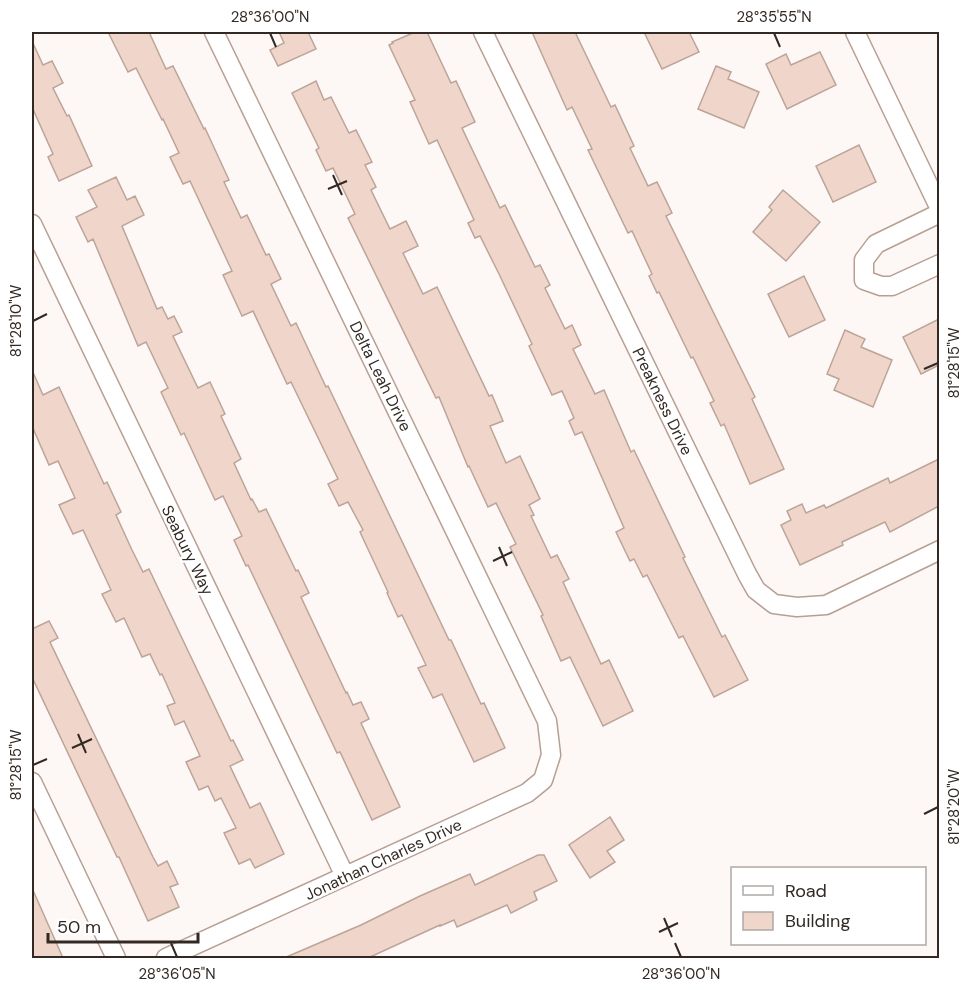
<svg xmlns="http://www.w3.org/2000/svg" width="971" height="990" font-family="'DM Sans',sans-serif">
<rect width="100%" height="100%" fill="#fdf8f6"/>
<g fill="#efd5ca" stroke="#bda499" stroke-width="1.5">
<polygon points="108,32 149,32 166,69 173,66 204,129 205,128 229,180 224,182 241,218 247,215 266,255 269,254 281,279 271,284 291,326 296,323 326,387 328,386 449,640 451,640 481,704 484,703 505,748 474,762 442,694 433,698 418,668 426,665 402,615 398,617 387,593 388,592 360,532 363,530 348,502 339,506 328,484 338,479 291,382 287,384 253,311 242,316 223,275 232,271 190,181 183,184 170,157 179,153 163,119 162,120 136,68 128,72"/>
<polygon points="279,32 308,32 316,49 278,66 270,50 284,43"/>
<polygon points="415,32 427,32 451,83 456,81 475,122 462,128 500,208 505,205 535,267 540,265 550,285 545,288 565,329 572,325 581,345 573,349 595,394 604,390 631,452 634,450 685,557 683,558 722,637 725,635 748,680 714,697 683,636 679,638 647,575 643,577 634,559 630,561 616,532 624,528 582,432 575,435 569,421 574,418 562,391 552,395 529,346 532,344 499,274 480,236 475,238 468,223 474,220 437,140 429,144 410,102 415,100 389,45 393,43 392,42"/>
<polygon points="532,32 575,32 611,107 615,105 634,146 630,148 648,186 657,182 672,213 666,216 755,397 752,399 784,469 750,484 724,424 721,426 710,403 714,401 693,357 691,358 659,292 657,293 649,276 652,274 632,231 628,233 588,150 592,149 572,107 567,110"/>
<polygon points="644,32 689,32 699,52 662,69"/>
<polygon points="32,41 43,65 52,61 63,83 53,88 67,116 69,115 92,166 59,181 48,157 53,154 32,107"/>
<polygon points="820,52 836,85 787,109 766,64 786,54 791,65"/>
<polygon points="716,66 731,72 728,79 759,92 744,128 698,109"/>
<polygon points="316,81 324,100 331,97 349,133 356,130 372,162 365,165 376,187 371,190 390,229 406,221 418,246 403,253 423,294 437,287 489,396 492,395 503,421 490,426 506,463 520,456 540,499 529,505 534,515 531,516 551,558 557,555 569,579 563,582 601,664 609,660 633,711 603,726 570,657 561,661 541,616 543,615 510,547 516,544 496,503 488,507 469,466 468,467 439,397 436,398 348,218 355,214 333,168 326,171 316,150 319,148 292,93"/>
<polygon points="859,145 876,182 833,202 816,166"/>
<polygon points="116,177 127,200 135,196 144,215 122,226 157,309 162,307 168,319 174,316 182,332 173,336 198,388 210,382 225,414 221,416 241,459 234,463 251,500 252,499 259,512 266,509 296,571 298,570 309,593 301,597 346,693 347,692 353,705 361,702 369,719 361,723 400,807 372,820 340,752 337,753 248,565 246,566 234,540 242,536 223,496 215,500 184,433 181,435 161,392 168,388 146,342 138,346 93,239 88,242 76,217 97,207 88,190"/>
<polygon points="783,190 820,222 786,261 753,232 772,210 769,207"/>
<polygon points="804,276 825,320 789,337 768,294"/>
<polygon points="939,319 939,365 921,374 903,337"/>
<polygon points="845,330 865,339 861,347 892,360 873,407 834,390 839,379 827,374"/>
<polygon points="32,370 43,395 59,387 104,484 107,482 121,512 116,515 132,550 143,572 149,569 231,741 233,740 243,760 230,766 250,808 260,803 284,854 255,868 250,859 239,864 224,833 236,828 221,798 215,801 208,786 199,790 186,762 200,756 184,721 175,725 167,706 175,703 162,674 160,675 150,654 142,657 124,618 116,622 102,594 111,590 83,530 73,534 59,505 75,498 58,461 49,465 32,426"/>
<polygon points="939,459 939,506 890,532 885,522 842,542 843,545 800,565 781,525 791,520 787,511 802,504 806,513 824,505 826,508 888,478 890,483"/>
<polygon points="49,621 58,638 50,642 153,857 158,866 167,861 178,884 170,887 179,907 148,921 119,857 117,857 32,677 32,629"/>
<polygon points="610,817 624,840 607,851 615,862 590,878 569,845"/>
<polygon points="538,855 544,855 557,881 534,892 537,900 511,913 507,905 457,927 454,920 440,926 440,925 368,958 284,958 361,925 420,896 470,874 475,885"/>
<polygon points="32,888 63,958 32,958"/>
</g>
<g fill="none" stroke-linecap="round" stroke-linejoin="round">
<defs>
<g id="minor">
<polyline points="483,32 747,574 756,590 774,604 797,607 826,605 940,550"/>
<polyline points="855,32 940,209"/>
<polyline points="940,213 876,244 864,260 864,280 881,286 892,286 940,264"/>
<polyline points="32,224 345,876"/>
<polyline points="32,782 116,958"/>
<polyline points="166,958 527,793 543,780 551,755 547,721 214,32"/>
</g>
</defs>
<use href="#minor" stroke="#b79f93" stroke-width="21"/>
<use href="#minor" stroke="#fff" stroke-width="18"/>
</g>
<path fill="none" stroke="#322924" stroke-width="2" d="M 270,33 L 276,47M 774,33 L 780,47M 333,175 L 342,195M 328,189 L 347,181M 33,321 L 47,314M 924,369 L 938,363M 499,547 L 507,566M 493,561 L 512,552M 78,734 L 86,753M 72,748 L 92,739M 33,765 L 47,759M 924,814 L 938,807M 664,918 L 672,937M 659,932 L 678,923M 171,943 L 177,957M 675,943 L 681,957"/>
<g text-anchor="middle" stroke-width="5" stroke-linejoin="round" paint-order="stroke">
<g font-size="16" fill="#322924" stroke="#fff">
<text transform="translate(381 376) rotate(64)" y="6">Delta Leah Drive</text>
<text transform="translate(663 401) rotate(64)" y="6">Preakness Drive</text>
<text transform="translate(188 550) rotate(64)" y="6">Seabury Way</text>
<text transform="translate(383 859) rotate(-25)" y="6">Jonathan Charles Drive</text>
</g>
</g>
<rect width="971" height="990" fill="none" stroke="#ffffff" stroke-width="66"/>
<rect x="731" y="867" width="195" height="78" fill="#ffffff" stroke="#ada9a7" stroke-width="1.5"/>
<rect x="743" y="886" width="30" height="9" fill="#ffffff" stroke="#ada9a7" stroke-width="1.5"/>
<text x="785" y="897" font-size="18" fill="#322924">Road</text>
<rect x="743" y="912" width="30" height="18" fill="#efd5ca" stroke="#ada9a7" stroke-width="1.5"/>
<text x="785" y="927" font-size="18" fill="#322924">Building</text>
<path d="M48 933v9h150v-9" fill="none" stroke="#322924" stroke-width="3"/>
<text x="57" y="933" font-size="18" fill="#322924" stroke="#ffffff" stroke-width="4.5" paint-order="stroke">50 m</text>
<rect x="33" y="33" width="905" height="924" fill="none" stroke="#322924" stroke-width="2"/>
<g font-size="15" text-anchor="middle" fill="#322924">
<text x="270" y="22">28°36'00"N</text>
<text x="774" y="22">28°35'55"N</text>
<text transform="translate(16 321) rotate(-90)" y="5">81°28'10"W</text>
<text transform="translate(954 363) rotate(-90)" y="5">81°28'15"W</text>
<text transform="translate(16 765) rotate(-90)" y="5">81°28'15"W</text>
<text transform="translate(954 807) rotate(-90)" y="5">81°28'20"W</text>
<text x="177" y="979">28°36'05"N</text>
<text x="681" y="979">28°36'00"N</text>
</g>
</svg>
